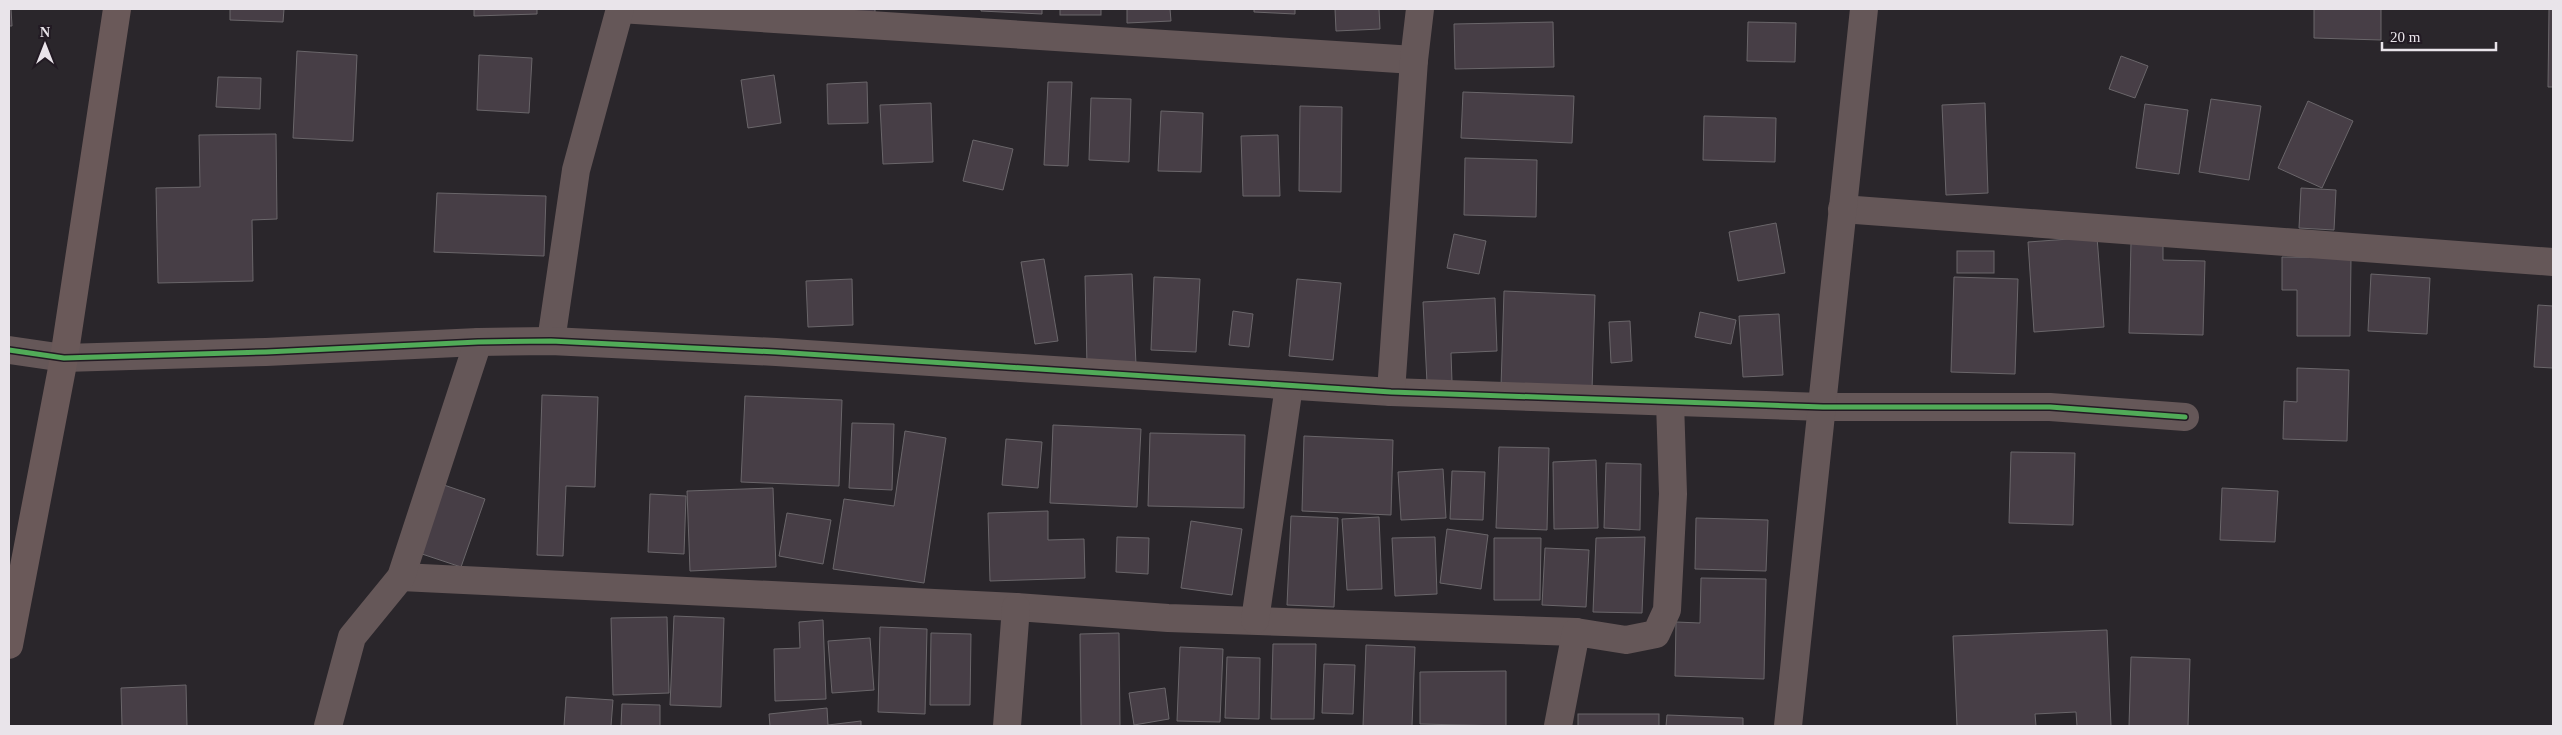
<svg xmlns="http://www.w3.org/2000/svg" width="2562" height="735" font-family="'Times New Roman',serif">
<rect width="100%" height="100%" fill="#2a262b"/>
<g fill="#473e46" stroke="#6a666a">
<polygon points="9,9 11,9 12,26 9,26"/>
<polygon points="230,9 284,9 283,22 230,20"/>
<polygon points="474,9 537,9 537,14 474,16"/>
<polygon points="848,9 875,9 875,17 848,15"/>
<polygon points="981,9 1042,9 1042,14 981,11"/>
<rect x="1060" y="9" width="41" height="6"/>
<polygon points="1127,9 1170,9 1171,21 1127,23"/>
<polygon points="1254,9 1295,9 1295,14 1254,12"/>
<polygon points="1335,9 1379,9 1380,29 1336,31"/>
<polygon points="2314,9 2381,9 2381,40 2314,38"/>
<polygon points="2549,9 2553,9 2553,87 2548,87"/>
<polygon points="1553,22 1554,67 1455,69 1454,24"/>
<polygon points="1748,22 1796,23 1795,62 1747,61"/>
<polygon points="297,51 357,55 353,141 293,138"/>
<polygon points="479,55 532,58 529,113 477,110"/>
<polygon points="2121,56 2148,66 2135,98 2109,89"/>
<polygon points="774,75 781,123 748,128 741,80"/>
<polygon points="218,77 261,78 260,109 216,107"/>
<polygon points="867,82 868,123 828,124 827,84"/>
<polygon points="1048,82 1072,82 1068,166 1044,165"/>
<polygon points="1463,92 1574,96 1572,143 1461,138"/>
<polygon points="1091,98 1131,99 1129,162 1089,160"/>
<polygon points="2211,99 2261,106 2249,180 2199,172"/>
<polygon points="2308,101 2353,121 2322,188 2278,168"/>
<polygon points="931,103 933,162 883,164 880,105"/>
<polygon points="1985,103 1988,193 1946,195 1942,105"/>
<polygon points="2145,104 2188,110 2179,174 2136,168"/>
<polygon points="1300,106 1342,107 1341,192 1299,191"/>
<polygon points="1161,111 1203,113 1201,172 1158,171"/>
<polygon points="1704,116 1776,118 1775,162 1703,160"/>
<polygon points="276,134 277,219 252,220 253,281 158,283 156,188 200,187 199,135"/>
<polygon points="1278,135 1280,196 1243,196 1241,136"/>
<polygon points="973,140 1013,149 1003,190 963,181"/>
<polygon points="1465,158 1537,160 1536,217 1464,215"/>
<polygon points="2301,188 2336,190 2334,230 2299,228"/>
<polygon points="437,193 546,196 544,256 434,252"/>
<polygon points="1776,223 1785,273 1738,281 1729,232"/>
<polygon points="1454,234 1486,241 1479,274 1447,268"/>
<polygon points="2097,237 2104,327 2034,332 2028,242"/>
<polygon points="2131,242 2163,243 2163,260 2205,261 2203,335 2129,333"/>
<rect x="1957" y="251" width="37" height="22"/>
<polygon points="2282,257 2351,258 2350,336 2297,336 2297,290 2282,290"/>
<polygon points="1044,259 1058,341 1035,344 1021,262"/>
<polygon points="1132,274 1136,365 1087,366 1085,276"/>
<polygon points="2371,274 2430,278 2427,334 2368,331"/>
<polygon points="1154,277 1200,279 1196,352 1151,350"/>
<polygon points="1954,277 2018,279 2015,374 1951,372"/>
<polygon points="852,279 853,325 808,327 806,281"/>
<polygon points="1297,279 1341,283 1333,360 1289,356"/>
<polygon points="1504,291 1595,295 1592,390 1501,387"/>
<polygon points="1495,298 1497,351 1451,353 1452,382 1427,383 1423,302"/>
<polygon points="2538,305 2553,306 2553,368 2534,367"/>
<polygon points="1233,311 1253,314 1249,347 1229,345"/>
<polygon points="1700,312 1736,320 1731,344 1695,337"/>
<polygon points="1779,314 1783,375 1743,377 1739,316"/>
<polygon points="1630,321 1632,361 1611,363 1609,322"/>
<polygon points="2297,368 2349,370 2347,441 2283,439 2284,401 2297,402"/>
<polygon points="542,395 598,397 595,487 566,486 563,556 537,555"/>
<polygon points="745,396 842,400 839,486 741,482"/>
<polygon points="852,423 894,424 892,490 849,488"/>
<polygon points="1053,425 1141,429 1137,507 1050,503"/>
<polygon points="905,431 946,438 924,583 833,569 844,499 894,506"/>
<polygon points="1150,433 1245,435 1244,508 1148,506"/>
<polygon points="1304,436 1393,440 1391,515 1302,511"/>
<polygon points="1006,439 1042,442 1038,488 1002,485"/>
<polygon points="1499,447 1549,448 1547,530 1496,528"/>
<polygon points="2011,452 2075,453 2073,525 2009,523"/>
<polygon points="1596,460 1598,528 1554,529 1553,462"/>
<polygon points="1606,463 1641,464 1640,530 1604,528"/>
<polygon points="1443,469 1446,518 1401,520 1398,472"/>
<polygon points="1452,471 1485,472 1483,520 1450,519"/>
<polygon points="441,484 485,499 461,567 416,552"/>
<polygon points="773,488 776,567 690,571 687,491"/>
<polygon points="2222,488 2278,491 2275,542 2220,540"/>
<polygon points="650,494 686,496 684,554 648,552"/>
<polygon points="1048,511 1048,540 1084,539 1085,578 990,581 988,513"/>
<polygon points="787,513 831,520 823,564 779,556"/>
<polygon points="1291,516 1338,518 1334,607 1287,605"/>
<polygon points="1379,517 1382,589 1347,590 1342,519"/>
<polygon points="1696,518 1768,520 1766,571 1695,569"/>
<polygon points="1191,521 1242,529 1232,595 1181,588"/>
<polygon points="1447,529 1488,535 1481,589 1440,583"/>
<polygon points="1117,537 1149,538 1148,574 1116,572"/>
<polygon points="1435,537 1437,594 1395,596 1392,538"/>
<polygon points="1645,537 1642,613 1593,612 1596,538"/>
<polygon points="1494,538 1541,538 1540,600 1494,600"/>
<polygon points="1545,548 1589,550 1586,607 1542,605"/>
<polygon points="1701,578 1766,579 1764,679 1675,676 1676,622 1700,623"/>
<polygon points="674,616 724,618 721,707 670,705"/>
<polygon points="667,617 669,693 613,695 611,618"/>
<polygon points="823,620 826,699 775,701 774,649 800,648 799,622"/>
<polygon points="880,627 927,629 925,714 878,712"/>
<polygon points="2107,630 2111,726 2077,726 2076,712 2035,714 2036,726 1957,726 1953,636"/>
<polygon points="931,633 971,634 970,705 930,705"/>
<polygon points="1119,633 1120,726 1081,726 1080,634"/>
<polygon points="870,638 874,690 832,693 828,641"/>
<polygon points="1273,644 1316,644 1314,719 1271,719"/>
<polygon points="1366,645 1415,647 1412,726 1363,726"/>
<polygon points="1180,647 1223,649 1220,722 1177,721"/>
<polygon points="1227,657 1260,658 1259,719 1225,718"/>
<polygon points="2131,657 2190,659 2188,726 2129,726"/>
<polygon points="1324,664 1355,665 1353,714 1322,713"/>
<polygon points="1506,671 1506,726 1420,724 1420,672"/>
<polygon points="186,685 187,726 122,726 121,688"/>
<polygon points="1165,688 1169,719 1134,725 1129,693"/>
<polygon points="566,697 613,700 611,726 564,726"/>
<polygon points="622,704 660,705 660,726 621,726"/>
<polygon points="827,708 828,725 861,721 861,726 770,726 769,714"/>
<rect x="1578" y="714" width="81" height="12"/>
<polygon points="1667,715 1743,718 1743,726 1666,726"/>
</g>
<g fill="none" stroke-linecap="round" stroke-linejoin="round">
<g stroke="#655758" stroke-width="28">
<polyline points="620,9 1414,60"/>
<polyline points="1842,209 2553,262"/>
<polyline points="551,341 576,170 620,9"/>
<polyline points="9,350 64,358 266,352 478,342 551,341 776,352 1391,392 1823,407 2050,407 2185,417"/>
<polyline points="1391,392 1414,60 1420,9"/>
<polyline points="401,577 1016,607 1168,618 1576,632"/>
<polyline points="1255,620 1289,386"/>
<polyline points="328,726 352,637 401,577 478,342"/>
<polyline points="1007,726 1016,607"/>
<polyline points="1558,726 1576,632 1626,640 1656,634 1667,610 1673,494 1670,402"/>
<polyline points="1788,726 1864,9"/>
</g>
<polyline stroke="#6a5959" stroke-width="28" points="9,645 64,358 117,9"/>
<defs>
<polyline id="cycleway" points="9,350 64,358 266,352 478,342 551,341 776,352 1391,392 1823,407 2050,407 2185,417"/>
</defs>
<use href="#cycleway" stroke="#221a23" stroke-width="8"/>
<use href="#cycleway" stroke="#51ab58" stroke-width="5"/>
</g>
<rect width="2562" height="735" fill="none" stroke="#e9e4ea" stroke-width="20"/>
<g transform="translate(45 45)" stroke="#221a23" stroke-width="4" paint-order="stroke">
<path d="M0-4L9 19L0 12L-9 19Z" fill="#e9e4ea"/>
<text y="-8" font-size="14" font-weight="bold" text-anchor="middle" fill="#e9e4ea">N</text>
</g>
<path d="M2382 42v8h114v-8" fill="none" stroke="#e9e4ea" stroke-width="2.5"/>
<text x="2390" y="42" font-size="15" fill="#e9e4ea" stroke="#221a23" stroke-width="4" paint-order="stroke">20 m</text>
</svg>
